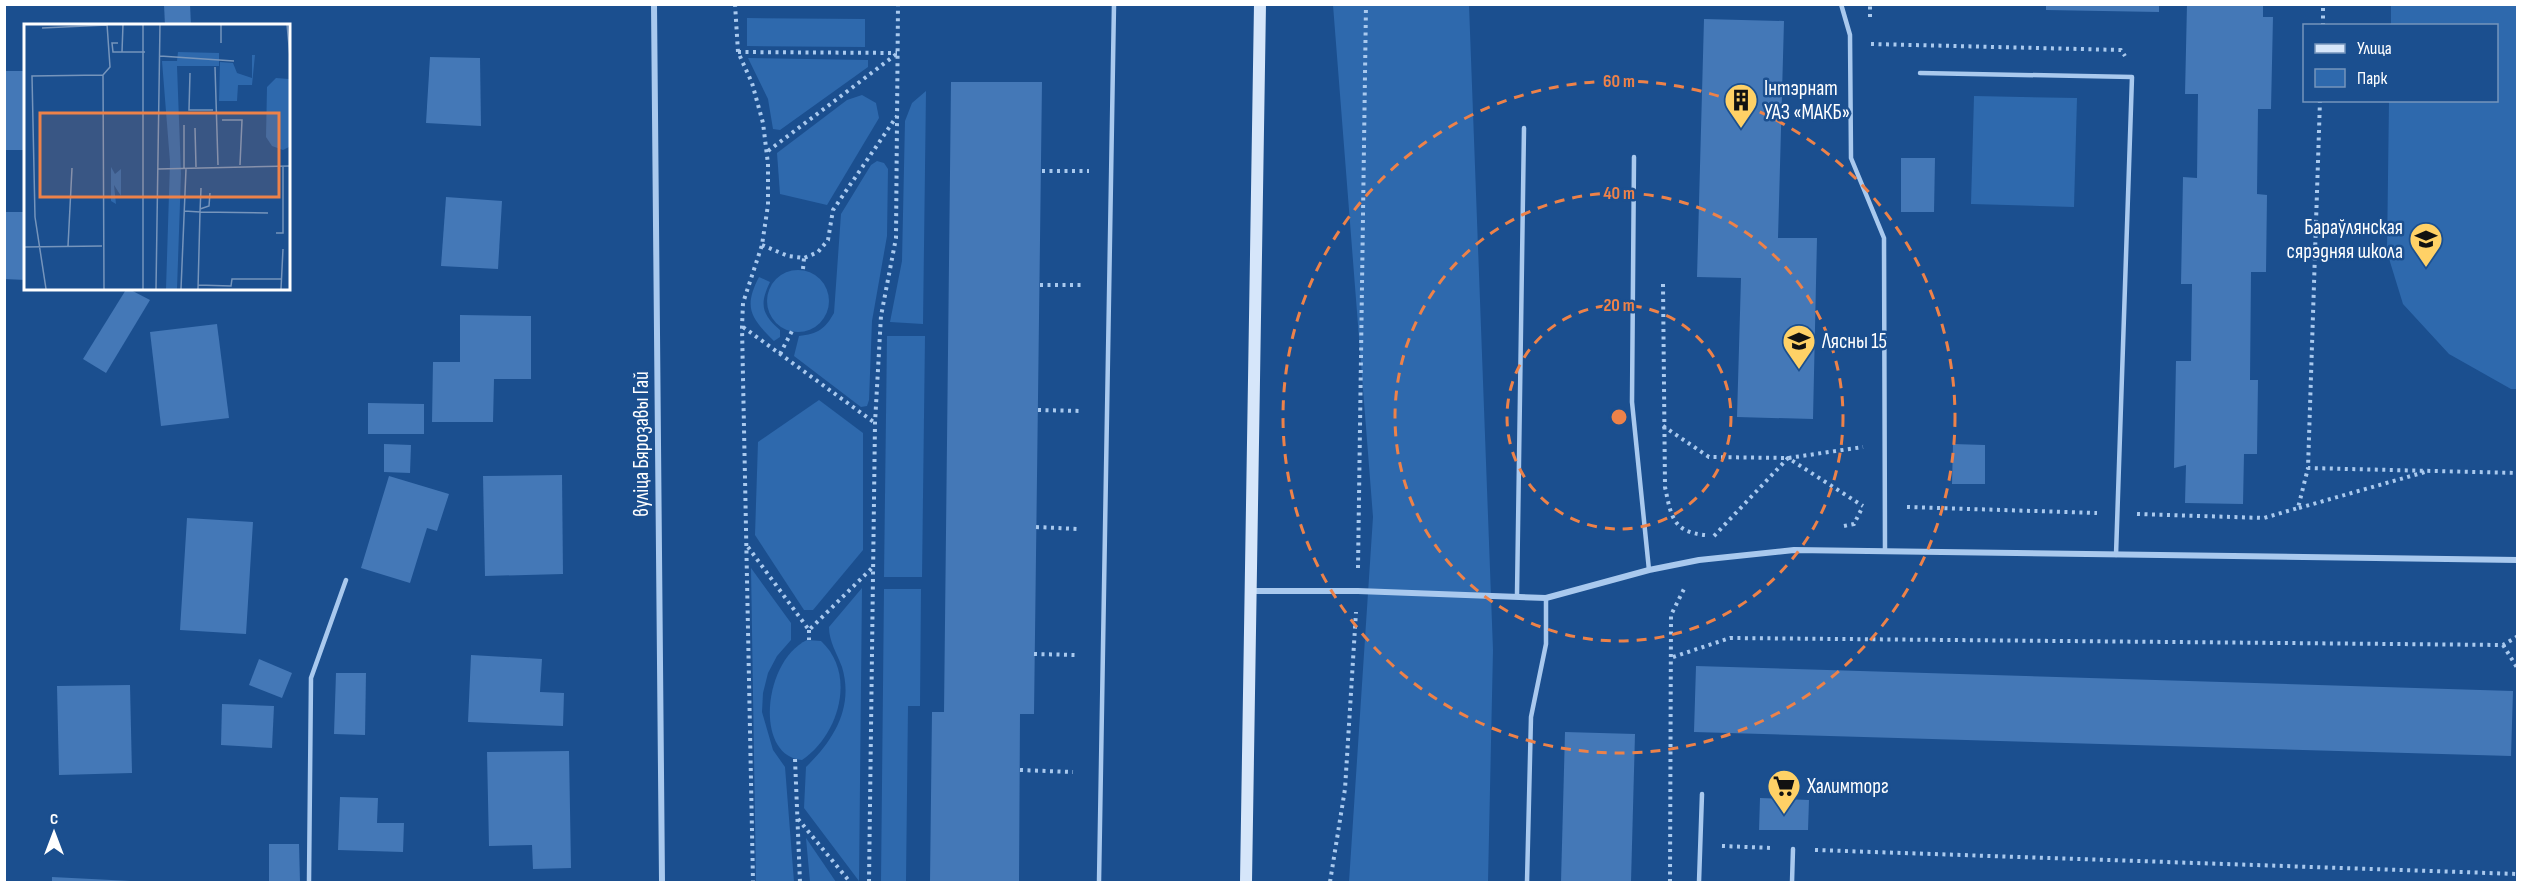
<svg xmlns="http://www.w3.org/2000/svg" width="2522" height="887" font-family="'Sofia Sans Condensed',sans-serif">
<rect width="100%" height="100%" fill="#1b4f8f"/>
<g fill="#2e69ad">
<polygon points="1333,5 1469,5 1493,650 1488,882 1349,882 1373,517"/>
<polygon points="2391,5 2517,5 2517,389 2511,389 2449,354 2403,304 2387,252 2389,101 2496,100 2496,26 2391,25"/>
<polygon points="747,18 865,19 865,47 747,46"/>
<polygon points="748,58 868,60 868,67 780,130 773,129 768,99"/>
<polygon points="926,91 923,324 890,322 902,261 905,121 912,103"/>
<polygon points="862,95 876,103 879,118 827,205 780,194 777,153 847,100"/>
<polygon points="1974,96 2077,98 2074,207 1971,204"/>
<path d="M 877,161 L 884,163 L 888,169 L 887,236 L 872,321 L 869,400 L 867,406 L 861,407 L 794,356 L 799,336 C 818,334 825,329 834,313 L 841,214 L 871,165 Z"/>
<circle cx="798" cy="301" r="31"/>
<path d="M 759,277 L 770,282 C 759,305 762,314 780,330 L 780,337 L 774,341 C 751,318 743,308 759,277 Z"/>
<polygon points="887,336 925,336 922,577 884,577"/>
<polygon points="819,400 863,433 863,550 813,610 804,610 755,535 758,442"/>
<polygon points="751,568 791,623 791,640 777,656 768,673 763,693 762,712 773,750 785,767 794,882 756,882"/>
<path d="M 862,588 L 859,881 L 804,808 L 806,767 C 834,740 854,707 842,667 C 837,653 829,642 829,627 Z"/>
<polygon points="884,589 921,589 920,706 908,706 906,882 881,882"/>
<path d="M 807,640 L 821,641 C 857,674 839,735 802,760 C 754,756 763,661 807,640 Z"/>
<polygon points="806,838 836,882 810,882"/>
</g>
<g fill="#4478b7">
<polygon points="164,4 190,4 191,26 165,26"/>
<polygon points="2046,4 2159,4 2159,12 2046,10"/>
<polygon points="2187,4 2263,4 2263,17 2273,17 2271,109 2258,109 2257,194 2267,195 2266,272 2251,272 2250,380 2258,380 2257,454 2244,454 2243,504 2185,503 2186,465 2174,468 2176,361 2191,361 2192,284 2181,284 2183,177 2197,178 2198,94 2185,94"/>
<polygon points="1704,19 1784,21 1778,238 1817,238 1813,419 1737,417 1741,278 1697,277"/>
<polygon points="430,57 480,58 481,126 426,123"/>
<rect x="5" y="71" width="21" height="79"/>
<polygon points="951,82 1042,82 1034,714 1020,714 1019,882 930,882 932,712 944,712"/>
<polygon points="1901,158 1935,158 1934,212 1901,212"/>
<polygon points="446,197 502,201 498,269 441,266"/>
<polygon points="4,212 26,212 26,280 4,279"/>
<polygon points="127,288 150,300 106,373 83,359"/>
<polygon points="460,315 531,316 531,379 494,379 493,422 432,422 433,362 460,362"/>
<polygon points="217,324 229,418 161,426 150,332"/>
<polygon points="368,403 424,404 424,434 368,434"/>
<polygon points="384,444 411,445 410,473 384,472"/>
<polygon points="1953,444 1985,445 1985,484 1952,484"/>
<polygon points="562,475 563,574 485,576 483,476"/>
<polygon points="389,476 449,494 437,531 427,528 410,583 361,568"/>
<polygon points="187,518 253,522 246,634 180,630"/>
<polygon points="471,655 542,659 540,692 564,693 563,726 468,722"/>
<polygon points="259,659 292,673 282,698 249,685"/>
<polygon points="1696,666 2513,691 2511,756 1694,732"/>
<polygon points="336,673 366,673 365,735 334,734"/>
<polygon points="130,685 132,773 59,775 57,686"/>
<polygon points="222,704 274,706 272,748 221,745"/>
<polygon points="1565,732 1635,734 1631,882 1561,882"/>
<polygon points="569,751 571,868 533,869 532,845 489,846 487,752"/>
<polygon points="340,797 378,798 377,823 404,823 403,852 338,850"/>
<polygon points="1760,798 1809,800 1808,830 1759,830"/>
<polygon points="269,844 299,844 300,882 269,882"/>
<polygon points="52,877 131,881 131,882 52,882"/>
</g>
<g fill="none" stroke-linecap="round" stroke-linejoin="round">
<g stroke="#a9c9ee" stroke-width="4" stroke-dasharray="3 4.5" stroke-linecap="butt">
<polyline points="735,4 738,52 752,83 763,123 768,164 768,205 762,245 743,303 742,327 753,882"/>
<polyline points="1870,17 1870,4"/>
<polyline points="2323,26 2323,4"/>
<polyline points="1871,44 2121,50 2125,56"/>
<polyline points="738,52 897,53"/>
<polyline points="2320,100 2308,468 2518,473"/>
<polyline points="768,151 898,53"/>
<polyline points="1042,171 1089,171"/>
<polyline points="762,245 788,256 804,258 818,252 828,240 833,210 897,116"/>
<polyline points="803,269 804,258"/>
<path d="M 1663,284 L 1665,487 C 1671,515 1672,532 1705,535"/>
<polyline points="1040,285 1085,285"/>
<polyline points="743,327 875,423"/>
<polyline points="780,354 792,331"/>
<polyline points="1038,410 1082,411"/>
<polyline points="1663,426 1709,457 1788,458 1863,447"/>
<polyline points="1907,507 2097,513"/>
<polyline points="2299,508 2425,472"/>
<polyline points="2137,514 2264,518 2298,508 2308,468"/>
<polyline points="1844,526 1854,524 1862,508"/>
<polyline points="1036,527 1079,529"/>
<polyline points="1714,536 1788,458 1863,506"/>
<polyline points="748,547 809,630 873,567"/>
<polyline points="1358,568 1366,4"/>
<polyline points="809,630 809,640"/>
<polyline points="2503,645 2518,669"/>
<polyline points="1034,654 1076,655"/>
<polyline points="1673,657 1730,638 2503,645 2518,636"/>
<polyline points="795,759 800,882"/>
<polyline points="1020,770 1073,772"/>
<polyline points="798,819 850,882"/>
<polyline points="1722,846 1772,848"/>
<polyline points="1815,850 2518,874"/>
<polyline points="869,882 875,423 881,316 896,238 898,5"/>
<polyline points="1330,882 1345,789 1356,612"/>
<polyline points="1670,882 1671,615 1685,587"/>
</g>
<g stroke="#a9c9ee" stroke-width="4.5">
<polyline points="1841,4 1850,35 1851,158 1884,238 1885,550"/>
<polyline points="1920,73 2132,77 2116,555"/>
<polyline points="1634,157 1632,402 1649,570"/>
<polyline points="1517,595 1524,128"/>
<polyline points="309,882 311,678 346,580"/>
<polyline points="1099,882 1114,4"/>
<polyline points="1527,882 1531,717 1546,644 1546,598"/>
<polyline points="1699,882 1702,794"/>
<polyline points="1792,882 1793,849"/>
</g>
<g stroke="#a9c9ee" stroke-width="6">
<polyline points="654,4 662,882"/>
<polyline points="1252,591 1358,591 1546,598 1649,570 1699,560 1794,550 2518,560"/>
</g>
<polyline stroke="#d6e6fa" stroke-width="12" points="1246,882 1260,4"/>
</g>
<g fill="none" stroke="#ee8249" stroke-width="3" stroke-dasharray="10 8">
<circle cx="1619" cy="417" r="112"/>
<circle cx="1619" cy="417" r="224"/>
<circle cx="1619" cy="417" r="336"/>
</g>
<defs>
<symbol id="building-pin" viewBox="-11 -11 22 30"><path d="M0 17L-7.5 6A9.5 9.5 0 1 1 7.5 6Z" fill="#ffd166" stroke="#1b4f8f"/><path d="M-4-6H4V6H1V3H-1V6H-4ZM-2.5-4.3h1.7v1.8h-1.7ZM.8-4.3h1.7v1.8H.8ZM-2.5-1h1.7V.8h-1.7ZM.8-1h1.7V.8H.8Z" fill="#111"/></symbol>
<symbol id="school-pin" viewBox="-11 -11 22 30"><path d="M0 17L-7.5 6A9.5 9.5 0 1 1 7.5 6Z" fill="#ffd166" stroke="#1b4f8f"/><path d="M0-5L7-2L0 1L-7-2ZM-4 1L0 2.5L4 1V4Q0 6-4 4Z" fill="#111"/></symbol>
<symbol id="supermarket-pin" viewBox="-11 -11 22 30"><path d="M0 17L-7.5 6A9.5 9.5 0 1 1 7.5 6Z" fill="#ffd166" stroke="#1b4f8f"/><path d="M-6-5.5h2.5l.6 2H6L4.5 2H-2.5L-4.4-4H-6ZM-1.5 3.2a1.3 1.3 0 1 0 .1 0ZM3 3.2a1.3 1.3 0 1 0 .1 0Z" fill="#111"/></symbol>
</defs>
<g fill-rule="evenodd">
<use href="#building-pin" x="1722" y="81" width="38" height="52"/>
<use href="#school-pin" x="2407" y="220" width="38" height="52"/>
<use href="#school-pin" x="1780" y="322" width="38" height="52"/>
<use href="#supermarket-pin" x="1765" y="767" width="38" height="52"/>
</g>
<g text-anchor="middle" stroke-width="5" stroke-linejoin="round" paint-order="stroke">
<g font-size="21" fill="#fff" stroke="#1b4f8f" text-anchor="start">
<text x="1764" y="95">Інтэрнат<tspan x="1764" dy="24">УАЗ «МАКБ»</tspan></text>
<text x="2403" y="234" text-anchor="end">Бараўлянская<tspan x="2403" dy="24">сярэдняя школа</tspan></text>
<text x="1822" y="348">Лясны 15</text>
<text x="1807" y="793">Халимторг</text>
</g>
<g font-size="21" fill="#fff" stroke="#1b4f8f">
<text transform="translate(641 444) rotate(-90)" y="7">вуліца Бярозавы Гай</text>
</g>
</g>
<g transform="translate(24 24)">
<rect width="266" height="266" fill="#1b4f8f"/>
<path d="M 154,28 L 195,29 L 195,42 L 153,42 L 157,150 L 153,265 L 142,265 L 146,138 L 138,37 L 153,37 ZM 228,31 L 231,31 L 228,61 L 214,61 L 213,77 L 195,77 L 196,38 L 209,39 L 213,49 L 228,54 ZM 252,54 L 265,55 L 265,123 L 259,126 L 248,122 L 242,113 L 243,63 ZM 87,143 L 91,150 L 97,145 L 97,172 L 90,161 L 92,180 L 87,177 Z" fill="#2e69ad"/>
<path fill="none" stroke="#7695bc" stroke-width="1.5" d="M 263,0 L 266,33M 18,4 L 83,1M 94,19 L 88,19 L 89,28 L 121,28M 197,19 L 197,0M 98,28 L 99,0M 136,32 L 210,37M 191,43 L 194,141M 166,49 L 165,86 L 189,86M 79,51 L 80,265M 79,51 L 86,43 L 83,0M 198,96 L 218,96 L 216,141M 171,104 L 172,143M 134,145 L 266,142M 160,145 L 160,101M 176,185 L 185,182 L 186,169M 160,187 L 176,188 L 177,164M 252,209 L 259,209 L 259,142M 44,222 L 48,144M 0,223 L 78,222M 174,261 L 207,262 L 208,255 L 258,255M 22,265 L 11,193 L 8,52 L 79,51M 119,265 L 119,0M 132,265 L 136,0M 157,265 L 162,145M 174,265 L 176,188 L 244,189M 257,265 L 259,225"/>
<path fill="#ee8249" fill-opacity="0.15" stroke="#ee8249" stroke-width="3" d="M 16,89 L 255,89 L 255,173 L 16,173 Z"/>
<rect width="266" height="266" fill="none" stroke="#fff" stroke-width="3"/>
</g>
<circle cx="1619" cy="417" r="9" fill="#ee8249" stroke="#1b4f8f" stroke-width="3"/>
<g font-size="18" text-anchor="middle" font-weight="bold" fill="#ee8249" stroke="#1b4f8f" stroke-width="5" stroke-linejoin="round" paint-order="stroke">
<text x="1619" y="87">60 m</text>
<text x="1619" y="199">40 m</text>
<text x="1619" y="311">20 m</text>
</g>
<rect width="2522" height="887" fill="none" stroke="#ffffff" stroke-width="12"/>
<rect x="2303" y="24" width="195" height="78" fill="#1b4f8f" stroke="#7695bc" stroke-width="1.5"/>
<rect x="2315" y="44" width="30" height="9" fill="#d6e6fa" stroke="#7695bc" stroke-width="1.5"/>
<text x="2357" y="54" font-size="18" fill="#ffffff">Улица</text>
<rect x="2315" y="69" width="30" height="18" fill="#2e69ad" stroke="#7695bc" stroke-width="1.5"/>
<text x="2357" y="84" font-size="18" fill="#ffffff">Парк</text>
<g transform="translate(54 833)" stroke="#1b4f8f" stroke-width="4.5" paint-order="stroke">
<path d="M0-4.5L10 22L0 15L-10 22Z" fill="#ffffff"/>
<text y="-9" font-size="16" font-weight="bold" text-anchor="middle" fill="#ffffff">С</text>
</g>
</svg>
